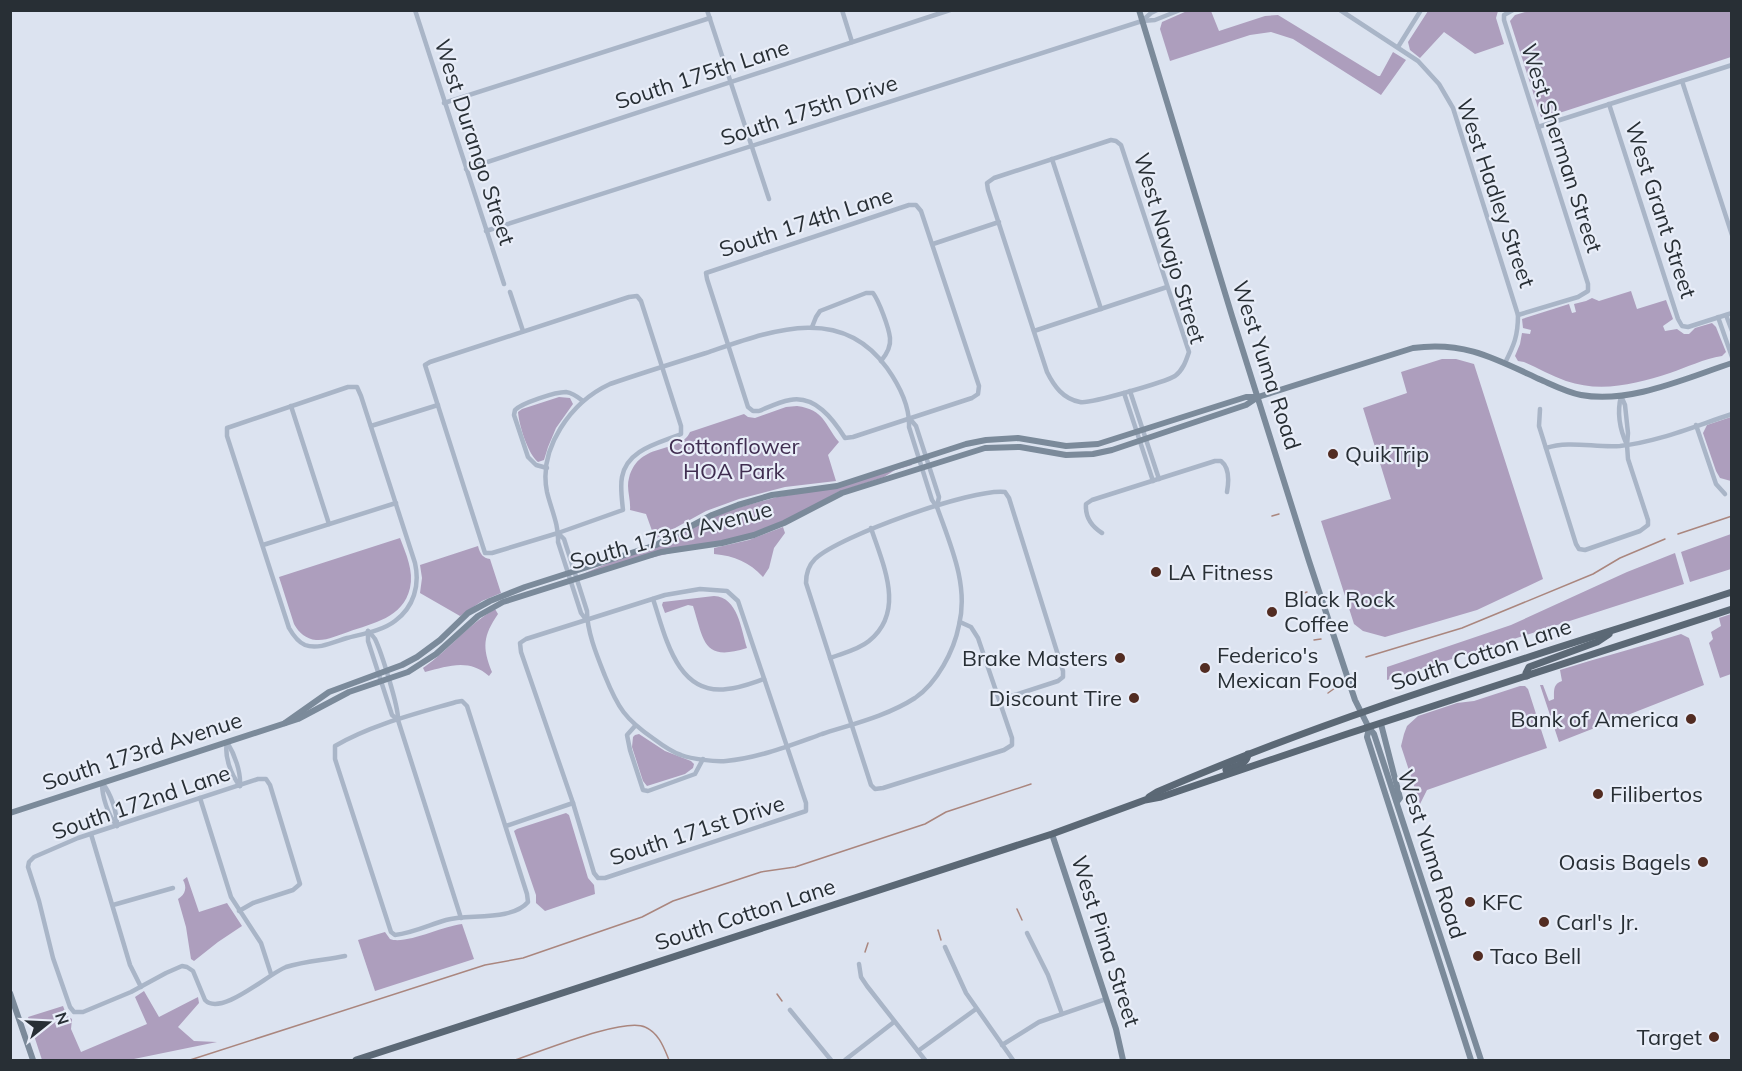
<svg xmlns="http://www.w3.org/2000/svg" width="1742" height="1071" font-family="Mulish,sans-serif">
<rect width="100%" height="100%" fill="#dce3f0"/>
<g fill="#ad9ebd">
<polygon points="1187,11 1211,11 1219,31 1265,16 1278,15 1378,76 1380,76 1393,52 1406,60 1381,95 1293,39 1271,32 1250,35 1170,61 1160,29 1162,22"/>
<polygon points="1498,11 1496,18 1504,44 1475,54 1444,32 1420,58 1410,50 1408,42 1428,11"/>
<polygon points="1529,11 1731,11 1731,57 1544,118 1541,117 1510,21 1515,15"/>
<path d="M 1631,291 L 1637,309 L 1666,300 L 1673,319 L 1663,326 L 1665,331 L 1677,329 L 1684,334 L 1689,334 L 1695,328 L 1712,323 L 1716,327 L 1726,352 L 1722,356 C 1704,359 1687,367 1670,373 C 1636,384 1601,393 1566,381 C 1552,376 1538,368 1524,362 L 1518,361 L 1515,356 L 1520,344 L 1522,333 L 1530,334 L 1531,330 L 1523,328 L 1522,319 L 1569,304 L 1572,313 L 1576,312 L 1574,304 L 1586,301 L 1592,298 L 1599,301 Z"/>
<polygon points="1442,359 1456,359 1474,364 1543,579 1477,610 1385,637 1363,631 1354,624 1321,521 1391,499 1363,408 1407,393 1401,372"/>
<path d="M 559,397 L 570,398 L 573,404 L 556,428 L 548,447 L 544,460 L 538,462 C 528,454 519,425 518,412 L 522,409 Z"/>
<path d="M 797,406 C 825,410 824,424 839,442 L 828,455 L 836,481 L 785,487 L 739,499 L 706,511 L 655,539 L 646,514 L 630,510 C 631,499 626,489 629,478 C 639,440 680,455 690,432 L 744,414 L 748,417 L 755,418 L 786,407 Z"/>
<polygon points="1731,417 1732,417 1731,481 1720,478 1716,471 1703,433 1707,425"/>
<polygon points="912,464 912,465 895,470 884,477 838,492 794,516 755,533 583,574 730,510 777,497 796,494"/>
<path d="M 783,527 L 785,533 L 774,548 L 769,568 L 763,577 C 749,562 735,556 714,554 L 714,548 L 749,540 Z"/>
<polygon points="1731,534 1731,569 1690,582 1681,552"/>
<path d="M 400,538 C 406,554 414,571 410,588 C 403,618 373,623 348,632 C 338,635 327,641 316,640 C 306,639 299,633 294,624 L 279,577 Z"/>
<path d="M 478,546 C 480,554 483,558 490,559 L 501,593 L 482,601 L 460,616 L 420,593 L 422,578 L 420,565 Z"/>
<polygon points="1675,553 1684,584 1387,680 1387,667 1511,625 1627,572"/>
<path d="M 714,596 C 738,597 741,629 747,648 C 703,662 704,641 693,606 L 688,605 L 665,613 L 662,605 L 663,602 Z"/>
<path d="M 495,609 L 498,614 C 483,636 482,647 492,672 L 489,676 C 469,658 448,666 425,672 L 423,668 C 449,650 467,625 495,609 Z"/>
<polygon points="1731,614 1731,674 1720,678 1709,643 1713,639 1711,632 1721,626 1719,618"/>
<path d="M 1681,634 L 1689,638 L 1704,685 L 1559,742 L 1540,685 L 1543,685 L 1549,701 L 1554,699 C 1554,690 1553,684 1562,681 L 1560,670 C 1600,657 1641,647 1681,634 Z"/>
<polygon points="1520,686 1525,686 1528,689 1547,748 1427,790 1420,804 1401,746 1404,734 1407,726 1418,716 1457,703 1474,701"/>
<polygon points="639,734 665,751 691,761 694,764 693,768 685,774 647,786 643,781 632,747 633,737 635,735"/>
<polygon points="566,813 569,815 588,878 594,885 595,894 545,911 536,903 536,895 514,831 517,829"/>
<path d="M 187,877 L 199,912 L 227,903 L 242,926 L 218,942 L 194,961 L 191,959 L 186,927 L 178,899 C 186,894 187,887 183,880 Z"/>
<path d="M 462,924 L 474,959 L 375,991 L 358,940 L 385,932 L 390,939 C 405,945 443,926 462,924 Z"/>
<polygon points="144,991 159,1017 198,997 199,1003 178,1027 194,1041 217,1042 129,1060 42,1060 28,1017 63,1006 67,1016 72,1019 71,1029 81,1052 147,1024 135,997"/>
</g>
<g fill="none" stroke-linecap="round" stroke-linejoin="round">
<g stroke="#aa867e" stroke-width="1.5">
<polyline points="1272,516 1279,514"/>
<polyline points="1678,534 1732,516"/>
<polyline points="1298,595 1307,592"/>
<polyline points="1314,640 1321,639"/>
<polyline points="1366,657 1462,628 1593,574 1620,558 1665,539"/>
<polyline points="1328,693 1335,688"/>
<polyline points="1017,909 1022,920"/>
<polyline points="938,930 941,940"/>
<polyline points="865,952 868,943"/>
<polyline points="777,994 782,1001"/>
<polyline points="190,1060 485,965 523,958 642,917 673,901 761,872 795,867 925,824 946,812 1031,784"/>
<path d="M 515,1060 C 540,1052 624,1017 645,1027 C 659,1033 664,1048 669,1060"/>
</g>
<g stroke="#a9b5c7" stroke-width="4.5">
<polyline points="415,10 504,284"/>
<polyline points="707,10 769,199"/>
<polyline points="842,10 852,42"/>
<path d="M 1340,10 L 1418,61 L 1439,84 L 1453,108 L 1518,315 C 1518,336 1514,345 1505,363"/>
<polyline points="1513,10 1504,15 1504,20 1588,284 1588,291 1578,297 1518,315"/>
<polyline points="1142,21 1151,13 1157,10"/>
<polyline points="1398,47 1421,10"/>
<polyline points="1682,81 1732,235"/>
<polyline points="444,103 710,18"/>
<polyline points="1609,104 1678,319 1682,326 1688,327 1732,313"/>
<polyline points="1538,127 1732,65"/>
<path d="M 1111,140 L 1116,141 L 1121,145 L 1189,352 C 1186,361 1183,370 1175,376 C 1165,382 1090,404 1080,402 C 1063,399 1054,386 1047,372 L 988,190 L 987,183 L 994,178 Z"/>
<polyline points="1052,159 1101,309"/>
<polyline points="466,169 950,10"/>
<path d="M 909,205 L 916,205 L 921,211 L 979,386 L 978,394 L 972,398 L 853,437 L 845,438 C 833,419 815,395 790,400 C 779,402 769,407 759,411 L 753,411 L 748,407 L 707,279 L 706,273 Z"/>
<polyline points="486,231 1142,21 1155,20 1180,10"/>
<polyline points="933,244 999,222"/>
<polyline points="510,292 523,331"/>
<path d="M 637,296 L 641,301 L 681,426 L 681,434 C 660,443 627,449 622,477 C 620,487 622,500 623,510 L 558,533 L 492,553 L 485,553 L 425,365 L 430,362 L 629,297 Z"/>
<polyline points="1726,315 1732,331"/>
<polyline points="1718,317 1732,357"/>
<path d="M 812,327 L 816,317 L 820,311 L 866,293 L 873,293 C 879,301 889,328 890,338 C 891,347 886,355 881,361"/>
<polyline points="1034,331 1167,287"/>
<path d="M 348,387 L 357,387 L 361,396 L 415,563 C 420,585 414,607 395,621 C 382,631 362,634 347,638 C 334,642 318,650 305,645 C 298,642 293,635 289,628 L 227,436 L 227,428 Z"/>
<polyline points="1130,391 1159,479"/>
<polyline points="1124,393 1153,481"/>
<path d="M 1621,396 C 1617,412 1620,430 1627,445"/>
<polyline points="291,406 329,524"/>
<polyline points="1540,409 1539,426 1576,544 1579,549 1585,550 1640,531 1648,525 1648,520 1628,459 1627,445 1628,433 1625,405 1621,396"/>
<polyline points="910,419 916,426 939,497 937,507"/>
<polyline points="1696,425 1716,484 1725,494"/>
<polyline points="371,426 438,405"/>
<path d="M 1546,448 C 1570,440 1595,448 1620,446 C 1658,442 1695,426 1732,414"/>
<path d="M 547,468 L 536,465 L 528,457 L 514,415 L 515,410 C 522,403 555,392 566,392 C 573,393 578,397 583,401"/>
<path d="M 558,533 L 564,539 L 587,611 C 587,632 597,656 605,676 C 618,708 625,719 654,739 C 662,745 672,752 681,755 C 692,759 715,762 726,761 C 759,758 791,745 822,734 C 853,724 887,716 915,698 C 937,683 954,651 959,625 C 969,585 950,544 937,507 L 932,500 L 909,427 C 910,406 899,385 887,368 C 840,302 768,332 706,353 C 674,363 642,373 610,384 C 571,402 538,448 547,492 C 551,509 559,525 558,542 L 581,613 L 587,621"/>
<path d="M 1102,533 C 1091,526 1085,517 1086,504 L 1092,500 L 1215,461 L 1221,461 C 1230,468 1229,481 1227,492"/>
<polyline points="263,545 396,503"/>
<polygon points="700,589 727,591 738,601 806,803 806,811 605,878 598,878 594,873 573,803 521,652 520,643 526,639 665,595"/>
<path d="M 653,599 C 665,634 676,696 727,689 C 740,688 752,683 764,679"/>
<path d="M 960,622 L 971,627 L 978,638 L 1012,738 L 1012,745 L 1004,750 L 883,788 L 875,789 L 871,785 L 806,583 C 806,573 808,566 815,559 C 839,536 973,488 1005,492 L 1009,498 L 1063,671 L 1063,677 L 1058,681 L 999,700"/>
<path d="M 368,631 C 371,634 373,636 375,639 C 381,651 399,708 398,720 L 461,918"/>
<polyline points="368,631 368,641 392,715 398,720"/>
<path d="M 830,658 C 843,653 858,650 869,641 C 906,611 883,565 871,528"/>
<path d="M 462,701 L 467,706 L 527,894 L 528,902 C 512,921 469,914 446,920 C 429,925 413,933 395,935 L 391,932 L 335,759 L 335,746 C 371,725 415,714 456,702 Z"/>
<polyline points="635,726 627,735 630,750 643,790 648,791 695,774 703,759"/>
<path d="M 227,742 C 224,756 231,775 240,786"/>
<path d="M 227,742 C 235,755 241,772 240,786"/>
<path d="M 102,783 C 102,797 108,815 117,826"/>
<path d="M 103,784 C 111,794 117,812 117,826"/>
<polyline points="200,798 231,897 261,943 271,974"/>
<polyline points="506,826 573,803"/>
<polyline points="91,834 130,965 141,987"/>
<polyline points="113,905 173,888"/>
<path d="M 239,911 L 253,903 L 293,890 L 300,884 L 270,785 L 266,779 L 258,779 L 78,838 L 34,857 L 29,862 L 28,867 L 39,901 L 53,958 L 70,1007 L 74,1012 L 83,1012 L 131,992 L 166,973 L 182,966 L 187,967 L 193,971 L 205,1000 C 221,1017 268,974 286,967 C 304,961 326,960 345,956"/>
<polyline points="1027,933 1048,975 1062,1014"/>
<polyline points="945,947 966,993 1013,1060"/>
<polyline points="859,964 861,977 867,986 925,1060"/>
<polyline points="790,1010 831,1060"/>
<polyline points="1002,1045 1039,1022 1106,999"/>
<polyline points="918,1051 976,1009"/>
<polyline points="845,1060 894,1022"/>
</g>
<g stroke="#7b8a9a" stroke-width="6">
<polyline points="1139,10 1232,316 1309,561 1355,700 1369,728 1374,734 1481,1060"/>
<path d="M 285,723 L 329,692 L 402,665 L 417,657 L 440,640 L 468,613 L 490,601 L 525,587 L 656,545 L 712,515 L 738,505 L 772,495 L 837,486 L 966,444 L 986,440 L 1018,438 L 1066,446 L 1098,444 L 1246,397 L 1258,397 L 1413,348 C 1464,341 1494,358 1539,379 C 1553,385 1566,392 1581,395 C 1630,404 1686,378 1732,363"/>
<polyline points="1381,724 1400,798 1397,802"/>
<polyline points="1369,728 1367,737 1471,1060"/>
<polyline points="10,813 298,719 349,692 408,672 436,654 478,616 503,602 661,552 722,543 754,535 784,523 842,493 985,448 1020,447 1066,455 1093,454 1112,450 1246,405 1258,397"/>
<polyline points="1052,834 1116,1029 1123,1060"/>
<polyline points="10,993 33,1060"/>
</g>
<g stroke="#5b6875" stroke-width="7">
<polyline points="1527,676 1526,673 1529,667 1597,642 1609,634"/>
<path d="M 1226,770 C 1235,766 1247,765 1248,754"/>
<path d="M 1149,797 L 1157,792 C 1343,711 1539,655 1732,592"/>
<polyline points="356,1060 1052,834 1145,800 1161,797 1347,734 1732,609"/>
</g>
</g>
<g fill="#522c22" stroke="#e8edf8" stroke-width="2">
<circle cx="1333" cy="454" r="6"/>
<circle cx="1156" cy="572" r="6"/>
<circle cx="1272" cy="612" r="6"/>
<circle cx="1120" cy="658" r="6"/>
<circle cx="1205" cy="668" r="6"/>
<circle cx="1134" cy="698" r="6"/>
<circle cx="1691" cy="719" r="6"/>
<circle cx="1598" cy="794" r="6"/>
<circle cx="1703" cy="862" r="6"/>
<circle cx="1470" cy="902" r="6"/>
<circle cx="1544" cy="922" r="6"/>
<circle cx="1478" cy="956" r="6"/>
<circle cx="1714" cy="1037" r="6"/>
</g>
<g text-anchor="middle" stroke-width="4.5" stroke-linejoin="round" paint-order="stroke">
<g font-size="22" fill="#282f35" stroke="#e8edf8">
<text transform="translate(702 74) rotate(-18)" y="8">South 175th Lane</text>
<text transform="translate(809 110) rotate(-18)" y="8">South 175th Drive</text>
<text transform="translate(475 142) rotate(72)" y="8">West Durango Street</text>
<text transform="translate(1562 148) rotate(72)" y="8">West Sherman Street</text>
<text transform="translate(1496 193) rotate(71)" y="8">West Hadley Street</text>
<text transform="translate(1661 210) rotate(72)" y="8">West Grant Street</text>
<text transform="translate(806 222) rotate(-18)" y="8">South 174th Lane</text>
<text transform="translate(1170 248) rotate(73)" y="8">West Navajo Street</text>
<text transform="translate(1267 365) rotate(72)" y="8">West Yuma Road</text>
<text transform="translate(671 535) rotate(-15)" y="8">South 173rd Avenue</text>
<text transform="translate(1481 654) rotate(-18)" y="8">South Cotton Lane</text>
<text transform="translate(142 751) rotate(-18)" y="8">South 173rd Avenue</text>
<text transform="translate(141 802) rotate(-19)" y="8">South 172nd Lane</text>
<text transform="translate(697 830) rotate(-18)" y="8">South 171st Drive</text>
<text transform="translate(1432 854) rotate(72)" y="8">West Yuma Road</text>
<text transform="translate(745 914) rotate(-18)" y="8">South Cotton Lane</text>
<text transform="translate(1106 941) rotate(72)" y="8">West Pima Street</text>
</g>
<g font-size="22" fill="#402e51" stroke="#e8edf8">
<text x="734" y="454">Cottonflower<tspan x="734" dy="25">HOA Park</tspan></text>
</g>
<g font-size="22" fill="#282f35" stroke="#e8edf8" text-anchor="start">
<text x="1345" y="462">QuikTrip</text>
<text x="1168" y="580">LA Fitness</text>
<text x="1284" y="607">Black Rock<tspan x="1284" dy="25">Coffee</tspan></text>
<text x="1217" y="663">Federico's<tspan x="1217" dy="25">Mexican Food</tspan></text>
<text x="1108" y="666" text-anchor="end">Brake Masters</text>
<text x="1122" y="706" text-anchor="end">Discount Tire</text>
<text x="1679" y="727" text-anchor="end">Bank of America</text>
<text x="1610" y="802">Filibertos</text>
<text x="1691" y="870" text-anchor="end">Oasis Bagels</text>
<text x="1482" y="910">KFC</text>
<text x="1556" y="930">Carl's Jr.</text>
<text x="1490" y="964">Taco Bell</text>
<text x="1702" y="1045" text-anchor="end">Target</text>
</g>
</g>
<rect width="1742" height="1071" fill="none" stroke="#282f35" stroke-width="24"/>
<g transform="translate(48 1023) rotate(72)" stroke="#e8edf8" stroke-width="4.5" paint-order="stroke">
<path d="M0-4.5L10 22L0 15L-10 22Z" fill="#282f35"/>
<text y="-9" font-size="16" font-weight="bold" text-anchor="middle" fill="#282f35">N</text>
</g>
</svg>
